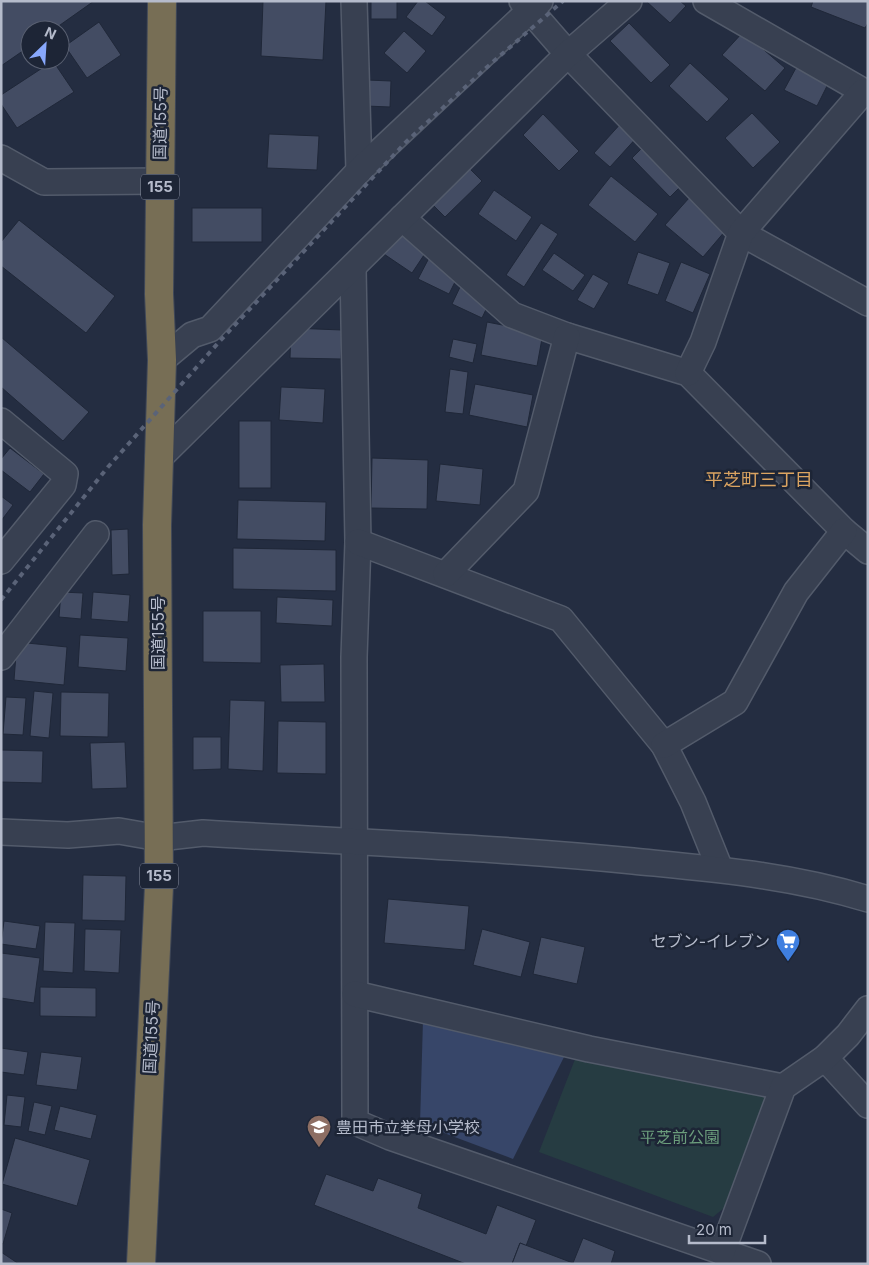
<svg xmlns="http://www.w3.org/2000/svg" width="869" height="1265" font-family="Inter,'Noto Sans JP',sans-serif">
<rect width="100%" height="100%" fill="#242d41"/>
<polygon fill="#263c42" points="577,1054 768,1089 724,1208 713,1217 539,1152"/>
<polygon fill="#374669" points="423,1020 566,1053 513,1159 420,1124"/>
<g fill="#434c63" stroke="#1f2738">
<polygon points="1,1 94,1 53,30 30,30 30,46 1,66"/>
<polygon points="263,1 326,1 323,60 261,56"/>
<rect x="371" y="1" width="26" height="18"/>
<polygon points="418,1 425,1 446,17 432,36 406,17"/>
<polygon points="646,1 680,1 686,6 670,23"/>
<polygon points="813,1 868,1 868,23 865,28 811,7"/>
<polygon points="99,22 121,55 87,78 65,46"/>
<polygon points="629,23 670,65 651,83 610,41"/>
<polygon points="404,31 426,51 407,73 384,53"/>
<polygon points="743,32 785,68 765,91 722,55"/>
<polygon points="53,61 74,92 17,128 1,104 1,95"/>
<polygon points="690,63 729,99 707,122 669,86"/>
<polygon points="797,66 829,82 817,106 784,90"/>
<polygon points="367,80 391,81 390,107 366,106"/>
<polygon points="752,113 780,142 753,168 725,138"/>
<polygon points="543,114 579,151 559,171 523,135"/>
<polygon points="623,121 639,135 610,167 594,153"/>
<polygon points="269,134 319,136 317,170 267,168"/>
<polygon points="646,144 685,182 670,197 632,158"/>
<polygon points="463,162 482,181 445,217 426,198"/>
<polygon points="611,176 658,214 635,242 588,205"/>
<polygon points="494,190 532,217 516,241 478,214"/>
<polygon points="689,198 726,230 703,257 665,225"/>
<rect x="192" y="208" width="70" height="34"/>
<polygon points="19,220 115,296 86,333 1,266 1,242"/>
<polygon points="541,223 558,234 524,287 506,275"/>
<polygon points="392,229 426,252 412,273 378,250"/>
<polygon points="638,252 670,263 658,295 627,284"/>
<polygon points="554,253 585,275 573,291 542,270"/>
<polygon points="430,256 460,272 449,294 418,279"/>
<polygon points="681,262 710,274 693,313 665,301"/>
<polygon points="593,274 609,283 594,309 577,300"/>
<polygon points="461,285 491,299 482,318 452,304"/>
<polygon points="487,322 543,333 537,366 481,355"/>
<polygon points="291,328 342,330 341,359 290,358"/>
<polygon points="1,337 89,412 63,441 1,387"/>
<polygon points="453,339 477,344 473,363 449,357"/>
<polygon points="450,369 468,372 463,414 445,412"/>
<polygon points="475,384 533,395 527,427 469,415"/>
<polygon points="281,387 325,389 323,423 279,420"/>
<rect x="239" y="421" width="32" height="67"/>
<polygon points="10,448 44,474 30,492 1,470 1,459"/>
<polygon points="372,458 428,460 427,509 371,508"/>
<polygon points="440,464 483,469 480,505 436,501"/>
<polygon points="1,496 13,505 1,521"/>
<polygon points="238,500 326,502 325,541 237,539"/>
<polygon points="128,529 129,574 112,575 111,530"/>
<polygon points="233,548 336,550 336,591 233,589"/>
<polygon points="61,592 83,593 81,619 59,617"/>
<polygon points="93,592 130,595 128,622 91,619"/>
<polygon points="277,597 333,600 332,626 276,623"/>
<polygon points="203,611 261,611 261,663 203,662"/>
<polygon points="80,635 128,638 126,671 78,667"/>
<polygon points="17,642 67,647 64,685 14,680"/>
<polygon points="324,664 325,702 281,702 280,665"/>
<polygon points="34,691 53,693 49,738 30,736"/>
<polygon points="61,692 109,693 108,737 60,736"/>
<polygon points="6,697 26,698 23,735 3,734"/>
<polygon points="230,700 265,701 263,771 228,769"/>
<polygon points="278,721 326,722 326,774 277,773"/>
<polygon points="193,737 221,737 221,769 193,770"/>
<polygon points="125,742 127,788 92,789 90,743"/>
<polygon points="1,750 43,751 42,783 1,782"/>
<polygon points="83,875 126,876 125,921 82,920"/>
<polygon points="388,899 469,906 465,950 384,943"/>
<polygon points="4,921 40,926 36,949 1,944"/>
<polygon points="45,922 75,923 73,973 43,971"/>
<polygon points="85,929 121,930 119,973 84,971"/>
<polygon points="482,929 530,942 521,977 473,965"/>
<polygon points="541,937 585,947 577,984 533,974"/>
<polygon points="1,953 40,958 34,1003 1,998"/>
<polygon points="40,987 96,988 96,1017 40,1016"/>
<polygon points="1,1048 28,1052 24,1075 1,1072"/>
<polygon points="41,1052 82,1057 77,1090 36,1085"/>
<polygon points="7,1095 25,1097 21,1127 4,1125"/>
<polygon points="34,1102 52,1106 45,1135 28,1131"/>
<polygon points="60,1106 97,1115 91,1139 54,1130"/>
<polygon points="15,1138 90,1160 77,1206 2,1184"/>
<polygon points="326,1174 373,1191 378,1178 422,1194 418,1208 486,1234 497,1205 536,1220 526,1246 520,1243 512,1264 466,1264 314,1205"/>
<polygon points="1,1209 12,1213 3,1244 1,1243"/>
<polygon points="583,1238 615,1251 611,1264 512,1264 520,1243 573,1263"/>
<polygon points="1,1252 19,1264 1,1264"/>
</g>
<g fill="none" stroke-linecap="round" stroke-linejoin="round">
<defs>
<g id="minor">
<polyline points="354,1 359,171"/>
<polyline points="522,1 568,54 741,233 868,303"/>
<polyline points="706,1 868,94"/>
<polyline points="1,158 44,182 160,181"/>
<polyline points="402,218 512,315 567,336 688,373 844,531 868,551"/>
<polyline points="353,268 358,542 354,657 355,1122 390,1137 758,1264"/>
<polyline points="162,360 192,335 210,329 359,171 540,1"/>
<polyline points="688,373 703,342 741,233 863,92"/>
<polyline points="1,421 65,474 63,485 1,561"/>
<polyline points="158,459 568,54 629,1"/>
<polyline points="358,542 561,619 664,745 693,802 720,869"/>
<polyline points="446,574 526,491 567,336"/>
<polyline points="1,657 96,534"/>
<polyline points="664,745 735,702 796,592 844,531"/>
<path d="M 1,832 L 68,835 L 119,831 L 159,838 L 203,833 C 347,842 490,847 633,861 C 713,869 791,875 868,899"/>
<polyline points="355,994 589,1049 783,1087"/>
<polyline points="825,1058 868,1105"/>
<polyline points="722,1252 783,1087 825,1058 848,1035 868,1009"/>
</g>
<polyline id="highway" points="141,1264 159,886 157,525 162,360 159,294 162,1"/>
</defs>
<use href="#minor" stroke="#535b6b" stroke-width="28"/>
<use href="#highway" stroke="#404858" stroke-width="30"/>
<use href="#minor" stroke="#384051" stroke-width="25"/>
<use href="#highway" stroke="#776e55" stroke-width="28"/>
<polyline stroke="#5a6378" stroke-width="4" stroke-dasharray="5 5" stroke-linecap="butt" points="1,600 108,467 219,342 406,142 486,68 563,1"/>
</g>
<defs>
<symbol id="supermarket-pin" viewBox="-11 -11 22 30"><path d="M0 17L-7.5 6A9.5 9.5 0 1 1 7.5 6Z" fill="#3f7fe0" stroke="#1d2536"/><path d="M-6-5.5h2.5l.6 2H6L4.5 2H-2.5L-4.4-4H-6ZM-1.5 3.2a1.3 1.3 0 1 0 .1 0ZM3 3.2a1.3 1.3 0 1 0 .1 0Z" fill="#fff"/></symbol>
<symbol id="school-pin" viewBox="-11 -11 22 30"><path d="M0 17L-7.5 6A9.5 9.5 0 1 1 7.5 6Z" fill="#8d6e63" stroke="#1d2536"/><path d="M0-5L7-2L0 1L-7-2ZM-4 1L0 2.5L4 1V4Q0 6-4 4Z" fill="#fff"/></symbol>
</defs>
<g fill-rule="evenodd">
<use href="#supermarket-pin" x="774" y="927" width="28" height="38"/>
<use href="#school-pin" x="305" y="1113" width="28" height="38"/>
</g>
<g text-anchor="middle" stroke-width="5" stroke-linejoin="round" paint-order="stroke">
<g fill="#1d2536" stroke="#878e9e" stroke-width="1">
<rect x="141" y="174.5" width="38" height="25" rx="4"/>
<rect x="140" y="863.5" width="38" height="25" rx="4"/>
</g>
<g font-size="15" font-weight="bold" fill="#b5bbcb">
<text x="160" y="192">155</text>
<text x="159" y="881">155</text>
</g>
<g font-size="16" fill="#b5bbcb" stroke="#1d2536">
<text transform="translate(160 123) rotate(-89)" y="6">国道155号</text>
<text transform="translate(158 633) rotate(-90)" y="6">国道155号</text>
<text transform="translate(151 1037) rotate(-87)" y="6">国道155号</text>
</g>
<g font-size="16" fill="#b5bbcb" stroke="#1d2536" text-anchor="end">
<text x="770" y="947">セブン-イレブン</text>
<text x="336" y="1133" text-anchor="start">豊田市立挙母小学校</text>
</g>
<g font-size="16" fill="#6b9d7c" stroke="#1d2536">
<text x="680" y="1143">平芝前公園</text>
</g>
<g font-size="18" fill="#dba461" stroke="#1d2536">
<text x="759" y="486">平芝町三丁目</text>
</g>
</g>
<rect width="869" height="1265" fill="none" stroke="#b5bbcb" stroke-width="5"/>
<g transform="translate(45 45) rotate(25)"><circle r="24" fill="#1d2536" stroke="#5a6172"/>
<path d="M0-4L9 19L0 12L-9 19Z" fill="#88a8fd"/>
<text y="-8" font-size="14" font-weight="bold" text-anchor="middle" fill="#b5bbcb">N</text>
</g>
<path d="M689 1235v8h76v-8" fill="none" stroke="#b5bbcb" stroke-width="2.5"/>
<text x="696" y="1235" font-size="15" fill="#b5bbcb" stroke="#1d2536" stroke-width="4" paint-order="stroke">20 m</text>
</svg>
